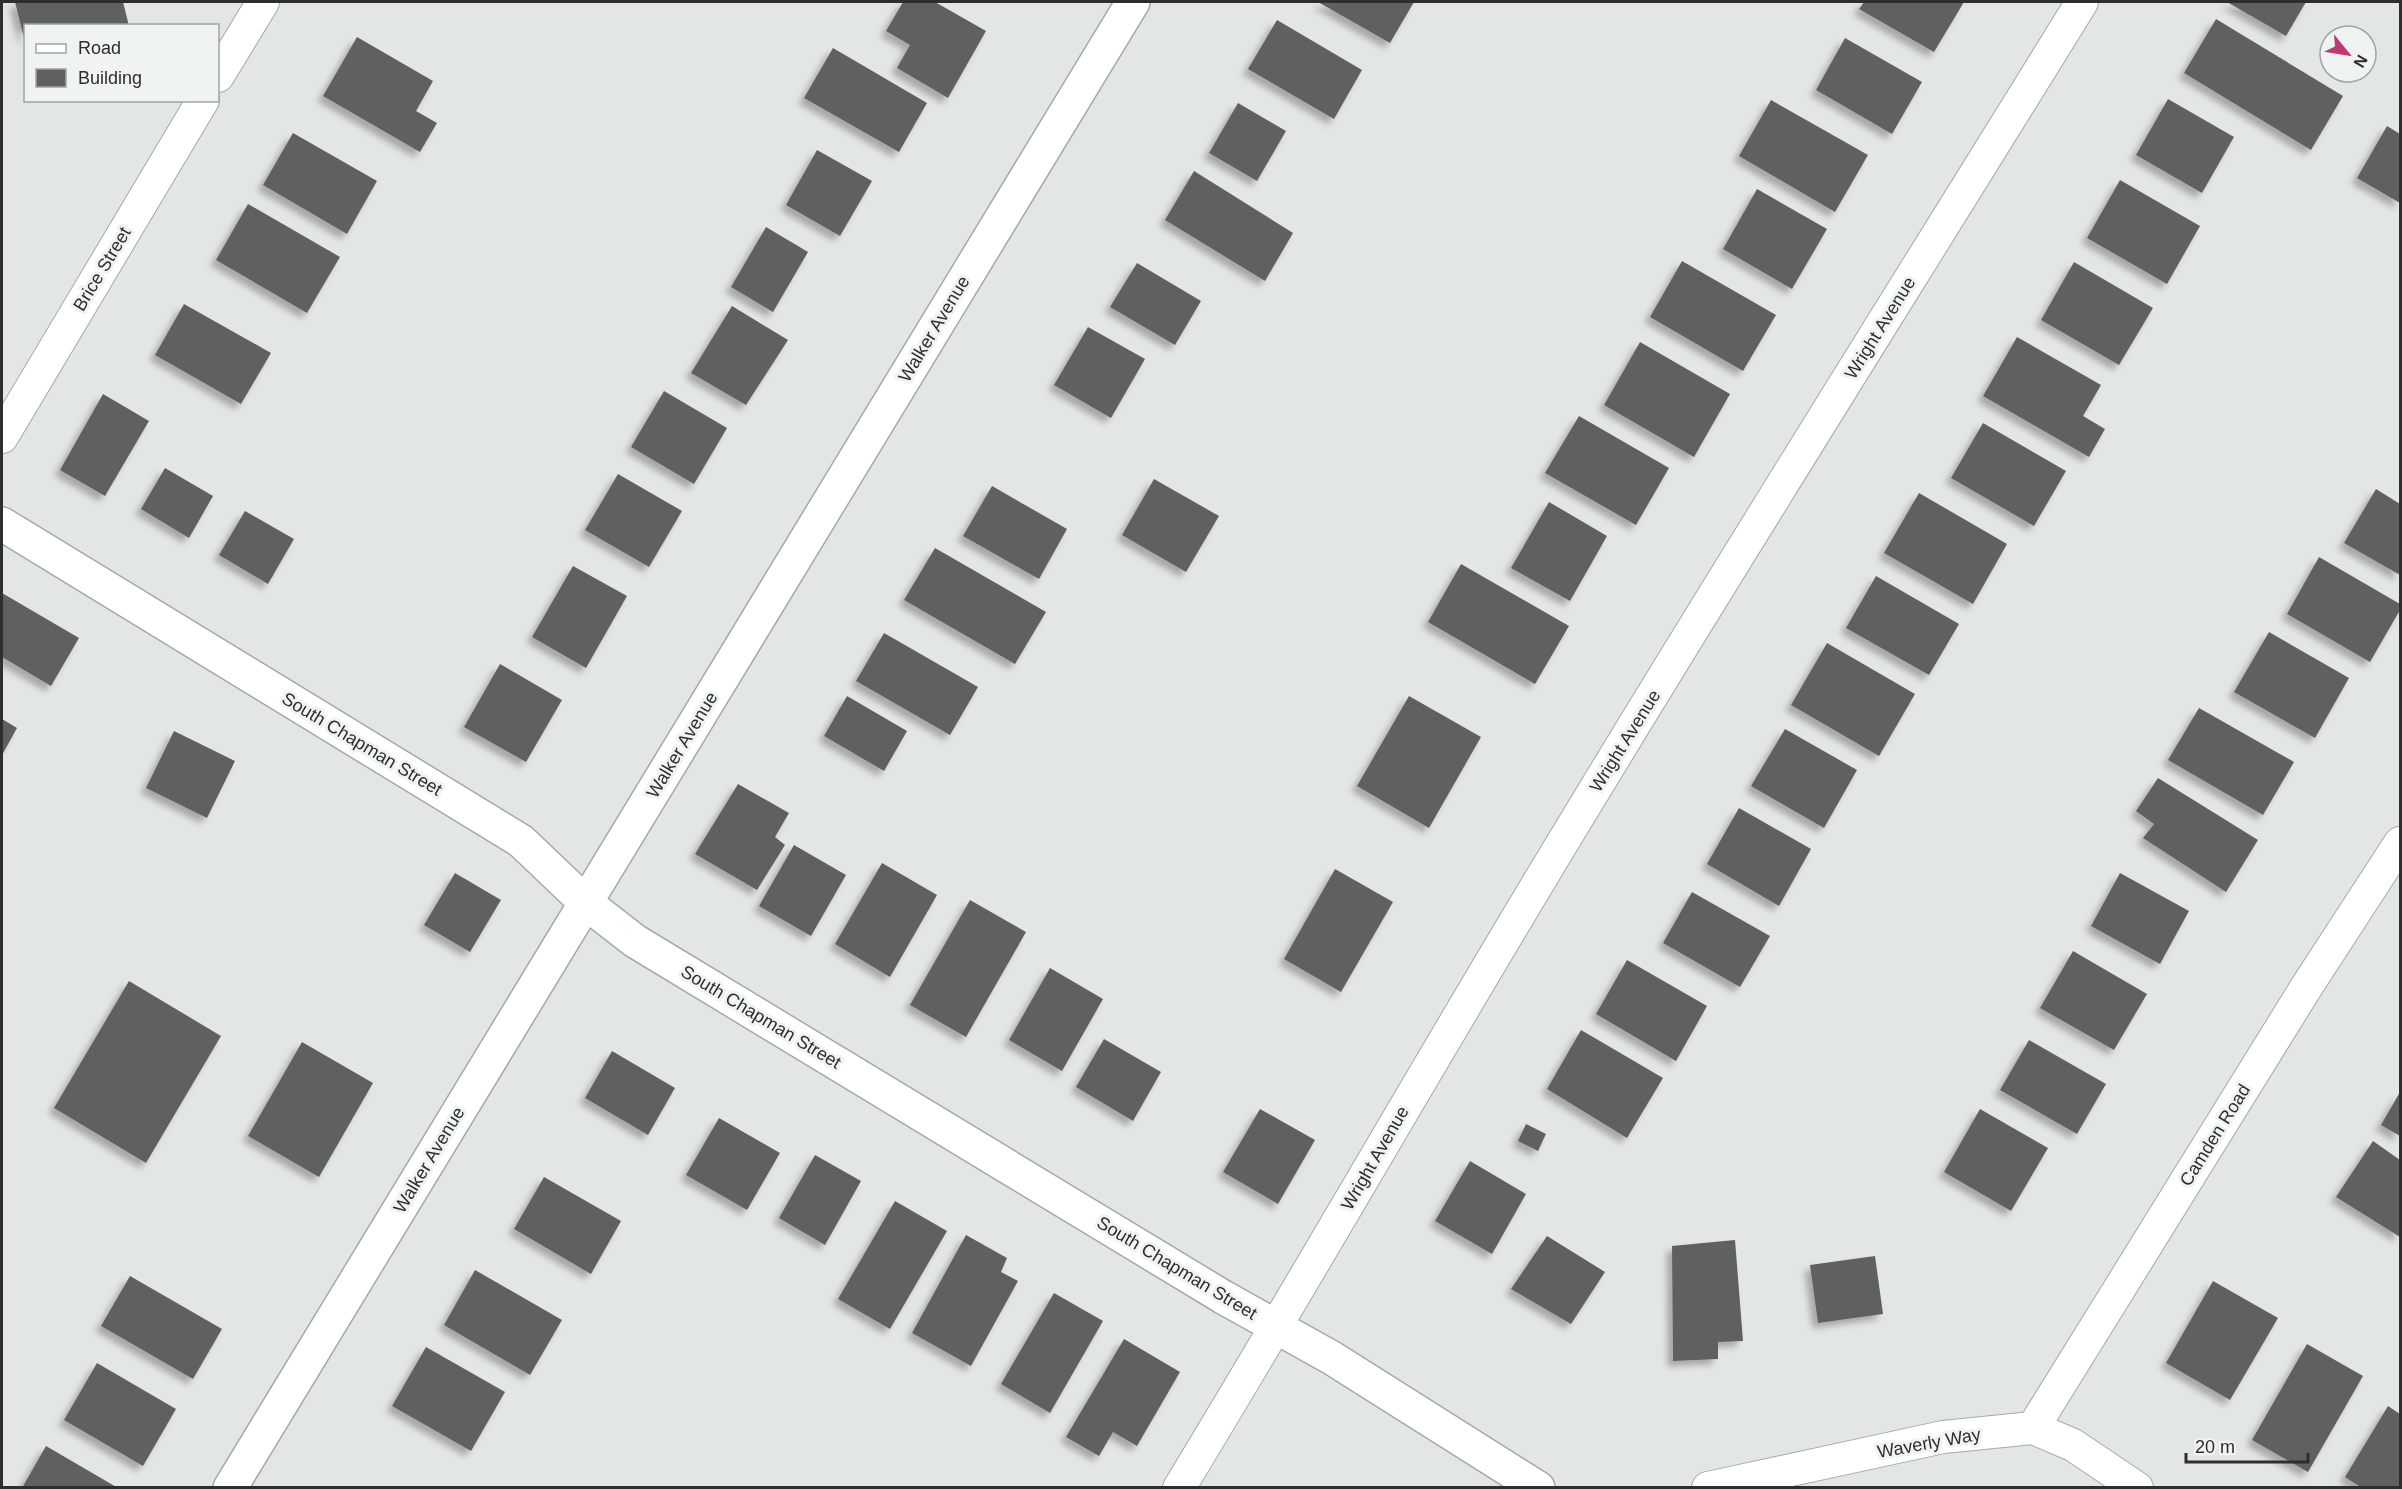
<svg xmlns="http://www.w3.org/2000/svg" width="2402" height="1489" font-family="Helvetica,sans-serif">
<defs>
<filter id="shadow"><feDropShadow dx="-5.5" dy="5.5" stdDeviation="3" flood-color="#0004"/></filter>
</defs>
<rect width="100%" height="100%" fill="#e2e6e5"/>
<g fill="#5e6160" filter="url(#shadow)">
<polygon points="15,2 123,2 129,26 26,26 25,42"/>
<polygon points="903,2 935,2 986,31 948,98 897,68 910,45 886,31"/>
<polygon points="1318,2 1414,2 1390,43"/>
<polygon points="1864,2 1964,2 1934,52 1859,9"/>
<polygon points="2227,2 2306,2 2286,36"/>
<polygon points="2216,19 2343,96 2311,150 2184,73"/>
<polygon points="1277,20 1362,70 1334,119 1248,69"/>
<polygon points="357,37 433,81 416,111 437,123 420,152 323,96"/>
<polygon points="1845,38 1922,82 1892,134 1816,90"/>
<polygon points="833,48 927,103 899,152 804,98"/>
<polygon points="2168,99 2234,137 2202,193 2136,155"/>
<polygon points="1771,100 1868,155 1835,212 1739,156"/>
<polygon points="1238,103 1286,131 1257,181 1209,153"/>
<polygon points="2387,126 2400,134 2400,203 2357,178"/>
<polygon points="293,133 377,181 347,234 263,185"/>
<polygon points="817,150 872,181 840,236 786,205"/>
<polygon points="1194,171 1293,233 1265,281 1165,220"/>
<polygon points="2120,180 2200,226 2167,284 2087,238"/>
<polygon points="1757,189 1827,229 1792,289 1723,249"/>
<polygon points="248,204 340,257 307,313 216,260"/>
<polygon points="766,227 808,252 773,312 731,287"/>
<polygon points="1682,261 1776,315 1743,371 1650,317"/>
<polygon points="2074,262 2153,308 2119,365 2041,320"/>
<polygon points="1137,263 1201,301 1175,345 1110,307"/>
<polygon points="184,304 271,353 241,404 155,355"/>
<polygon points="732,306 788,340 746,405 691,373"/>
<polygon points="1088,327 1145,359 1111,418 1054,385"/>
<polygon points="2017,337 2101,385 2083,416 2105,429 2089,457 1983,396"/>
<polygon points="1640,342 1730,394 1694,457 1604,405"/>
<polygon points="664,391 727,428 694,484 631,447"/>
<polygon points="103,394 149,421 105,496 60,470"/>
<polygon points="1579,416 1669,468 1636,525 1545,473"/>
<polygon points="1983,423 2066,471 2034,526 1951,478"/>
<polygon points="165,468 213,496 189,538 141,509"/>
<polygon points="618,474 682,511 649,567 585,530"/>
<polygon points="1154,479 1219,516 1186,572 1122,535"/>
<polygon points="992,486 1067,529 1039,579 963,536"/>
<polygon points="2376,489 2400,504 2400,575 2344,543"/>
<polygon points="1919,493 2007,544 1973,604 1884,553"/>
<polygon points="1549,502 1607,536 1570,601 1511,568"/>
<polygon points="245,511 294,539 268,584 219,555"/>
<polygon points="935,548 1046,612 1015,664 904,600"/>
<polygon points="2319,557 2400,604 2400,610 2370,662 2287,614"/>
<polygon points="1461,564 1569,626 1535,684 1428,622"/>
<polygon points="573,566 627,596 586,668 532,637"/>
<polygon points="1876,576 1959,624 1929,675 1846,628"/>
<polygon points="2,593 79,638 51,686 2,657"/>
<polygon points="2269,632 2349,678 2315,738 2234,692"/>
<polygon points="884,633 978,687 950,735 856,681"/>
<polygon points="1827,643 1915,694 1879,756 1791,705"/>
<polygon points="500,664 562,700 526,762 464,727"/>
<polygon points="847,696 907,731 884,771 824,736"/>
<polygon points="1409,696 1481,737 1429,828 1357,786"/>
<polygon points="2199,708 2294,762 2263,815 2168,760"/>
<polygon points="2,719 17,728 2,755"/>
<polygon points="1785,729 1857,770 1824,828 1751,786"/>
<polygon points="174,731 235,761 207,818 146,788"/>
<polygon points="2158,778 2258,840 2226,892 2143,838 2154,824 2136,811"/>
<polygon points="738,784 789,813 775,837 785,845 757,890 695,854"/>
<polygon points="1739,808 1811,849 1779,906 1707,864"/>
<polygon points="794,845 846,875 811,936 759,906"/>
<polygon points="882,863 937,895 890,977 835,944"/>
<polygon points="1335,869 1393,902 1341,992 1284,959"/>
<polygon points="455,873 501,900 470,952 424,925"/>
<polygon points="2120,873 2189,911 2160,964 2091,926"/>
<polygon points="1692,892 1770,936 1740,987 1663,943"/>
<polygon points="970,900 1026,932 966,1037 910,1005"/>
<polygon points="2073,951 2147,994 2114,1050 2040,1008"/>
<polygon points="1627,960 1707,1006 1676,1061 1596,1014"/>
<polygon points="1050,968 1103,999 1062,1071 1009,1040"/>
<polygon points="129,981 221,1036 146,1163 54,1108"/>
<polygon points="1581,1030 1663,1078 1627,1138 1547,1089"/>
<polygon points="1104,1039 1161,1072 1133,1121 1076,1087"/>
<polygon points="2029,1040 2106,1084 2077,1134 2000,1090"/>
<polygon points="302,1042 373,1083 319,1177 248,1136"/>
<polygon points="612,1051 675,1088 648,1135 585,1098"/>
<polygon points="2400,1092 2400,1136 2381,1125"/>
<polygon points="1260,1109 1315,1140 1278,1204 1223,1172"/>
<polygon points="1980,1109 2048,1148 2011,1211 1944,1172"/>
<polygon points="719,1118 780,1153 747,1210 686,1175"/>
<polygon points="1526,1124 1546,1134 1538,1151 1518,1141"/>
<polygon points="2373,1141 2400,1160 2400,1237 2336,1197"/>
<polygon points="815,1155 861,1181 825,1245 779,1218"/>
<polygon points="1470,1161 1526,1194 1492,1254 1435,1221"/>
<polygon points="544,1177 621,1221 591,1274 514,1229"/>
<polygon points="895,1201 947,1231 890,1329 838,1299"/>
<polygon points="966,1235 1007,1258 1001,1272 1018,1281 971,1366 912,1333"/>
<polygon points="1547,1236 1605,1272 1571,1324 1511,1289"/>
<polygon points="1735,1240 1743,1341 1718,1342 1718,1359 1673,1361 1672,1246"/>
<polygon points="1875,1256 1883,1314 1818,1323 1810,1265"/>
<polygon points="475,1270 562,1320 530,1375 444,1325"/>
<polygon points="130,1276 222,1329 193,1379 101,1326"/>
<polygon points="2213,1281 2278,1318 2230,1400 2166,1363"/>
<polygon points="1054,1293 1103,1321 1050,1413 1001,1384"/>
<polygon points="1124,1339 1180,1372 1137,1446 1113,1432 1099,1456 1066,1437"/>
<polygon points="2307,1344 2363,1376 2308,1472 2252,1440"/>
<polygon points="426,1347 505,1392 471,1451 392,1406"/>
<polygon points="97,1363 176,1409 143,1466 64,1420"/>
<polygon points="2388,1406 2400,1414 2400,1488 2362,1488 2345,1477"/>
<polygon points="46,1446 118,1488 22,1488"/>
</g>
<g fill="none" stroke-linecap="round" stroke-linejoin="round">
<defs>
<g id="minor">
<polyline points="218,76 263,2"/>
<polyline points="2,437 203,100"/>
<polyline points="2033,1428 2307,986 2400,843"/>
<path d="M 1179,1488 C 1317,1261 1448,1030 1586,804 C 1749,535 1917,269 2082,2"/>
<polyline points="1708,1488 1943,1437 2033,1428 2073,1445 2137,1488"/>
</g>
<g id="tertiary">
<polyline points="2,524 521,841 586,903 635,941 1223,1297 1332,1358 1538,1488"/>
<polyline points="230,1488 1133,2"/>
</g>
</defs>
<use href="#minor" stroke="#a5a9a7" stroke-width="34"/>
<use href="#tertiary" stroke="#a5a9a7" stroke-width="36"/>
<use href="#minor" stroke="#fff" stroke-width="32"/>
<use href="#tertiary" stroke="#fff" stroke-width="33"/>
</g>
<g text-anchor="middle" stroke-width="6" stroke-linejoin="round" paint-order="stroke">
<g font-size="18" fill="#2d2e2e" stroke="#eff3f2">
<text transform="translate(102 269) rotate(-59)" y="6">Brice Street</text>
<text transform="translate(1880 328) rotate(-58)" y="6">Wright Avenue</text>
<text transform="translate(934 329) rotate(-59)" y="6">Walker Avenue</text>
<text transform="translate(1625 741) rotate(-58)" y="6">Wright Avenue</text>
<text transform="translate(362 744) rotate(31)" y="6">South Chapman Street</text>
<text transform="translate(682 745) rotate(-59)" y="6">Walker Avenue</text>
<text transform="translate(761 1017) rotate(31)" y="6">South Chapman Street</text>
<text transform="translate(2215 1135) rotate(-58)" y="6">Camden Road</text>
<text transform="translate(1375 1158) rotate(-60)" y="6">Wright Avenue</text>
<text transform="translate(429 1160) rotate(-59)" y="6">Walker Avenue</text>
<text transform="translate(1177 1268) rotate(31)" y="6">South Chapman Street</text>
<text transform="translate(1929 1443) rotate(-10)" y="6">Waverly Way</text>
</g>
</g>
<rect width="2402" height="1489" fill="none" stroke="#2d2e2e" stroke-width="6"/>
<rect x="24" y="24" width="195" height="78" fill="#eff3f2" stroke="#a1a4a4" stroke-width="1.5"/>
<rect x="36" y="44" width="30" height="9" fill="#ffffff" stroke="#a1a4a4" stroke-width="1.5"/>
<text x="78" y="54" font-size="18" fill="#2d2e2e">Road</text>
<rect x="36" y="69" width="30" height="18" fill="#5e6160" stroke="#a1a4a4" stroke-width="1.5"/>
<text x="78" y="84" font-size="18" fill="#2d2e2e">Building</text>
<g transform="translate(2348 54) rotate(120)"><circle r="28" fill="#eff3f2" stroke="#a1a4a4" stroke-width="1.5"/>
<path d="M0-4.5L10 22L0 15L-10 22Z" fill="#c03773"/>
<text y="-9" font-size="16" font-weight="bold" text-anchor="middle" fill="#2d2e2e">N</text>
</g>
<path d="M2186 1453v9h122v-9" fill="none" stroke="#2d2e2e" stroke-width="3"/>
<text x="2195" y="1453" font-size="18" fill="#2d2e2e" stroke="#eff3f2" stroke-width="4.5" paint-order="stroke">20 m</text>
</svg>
